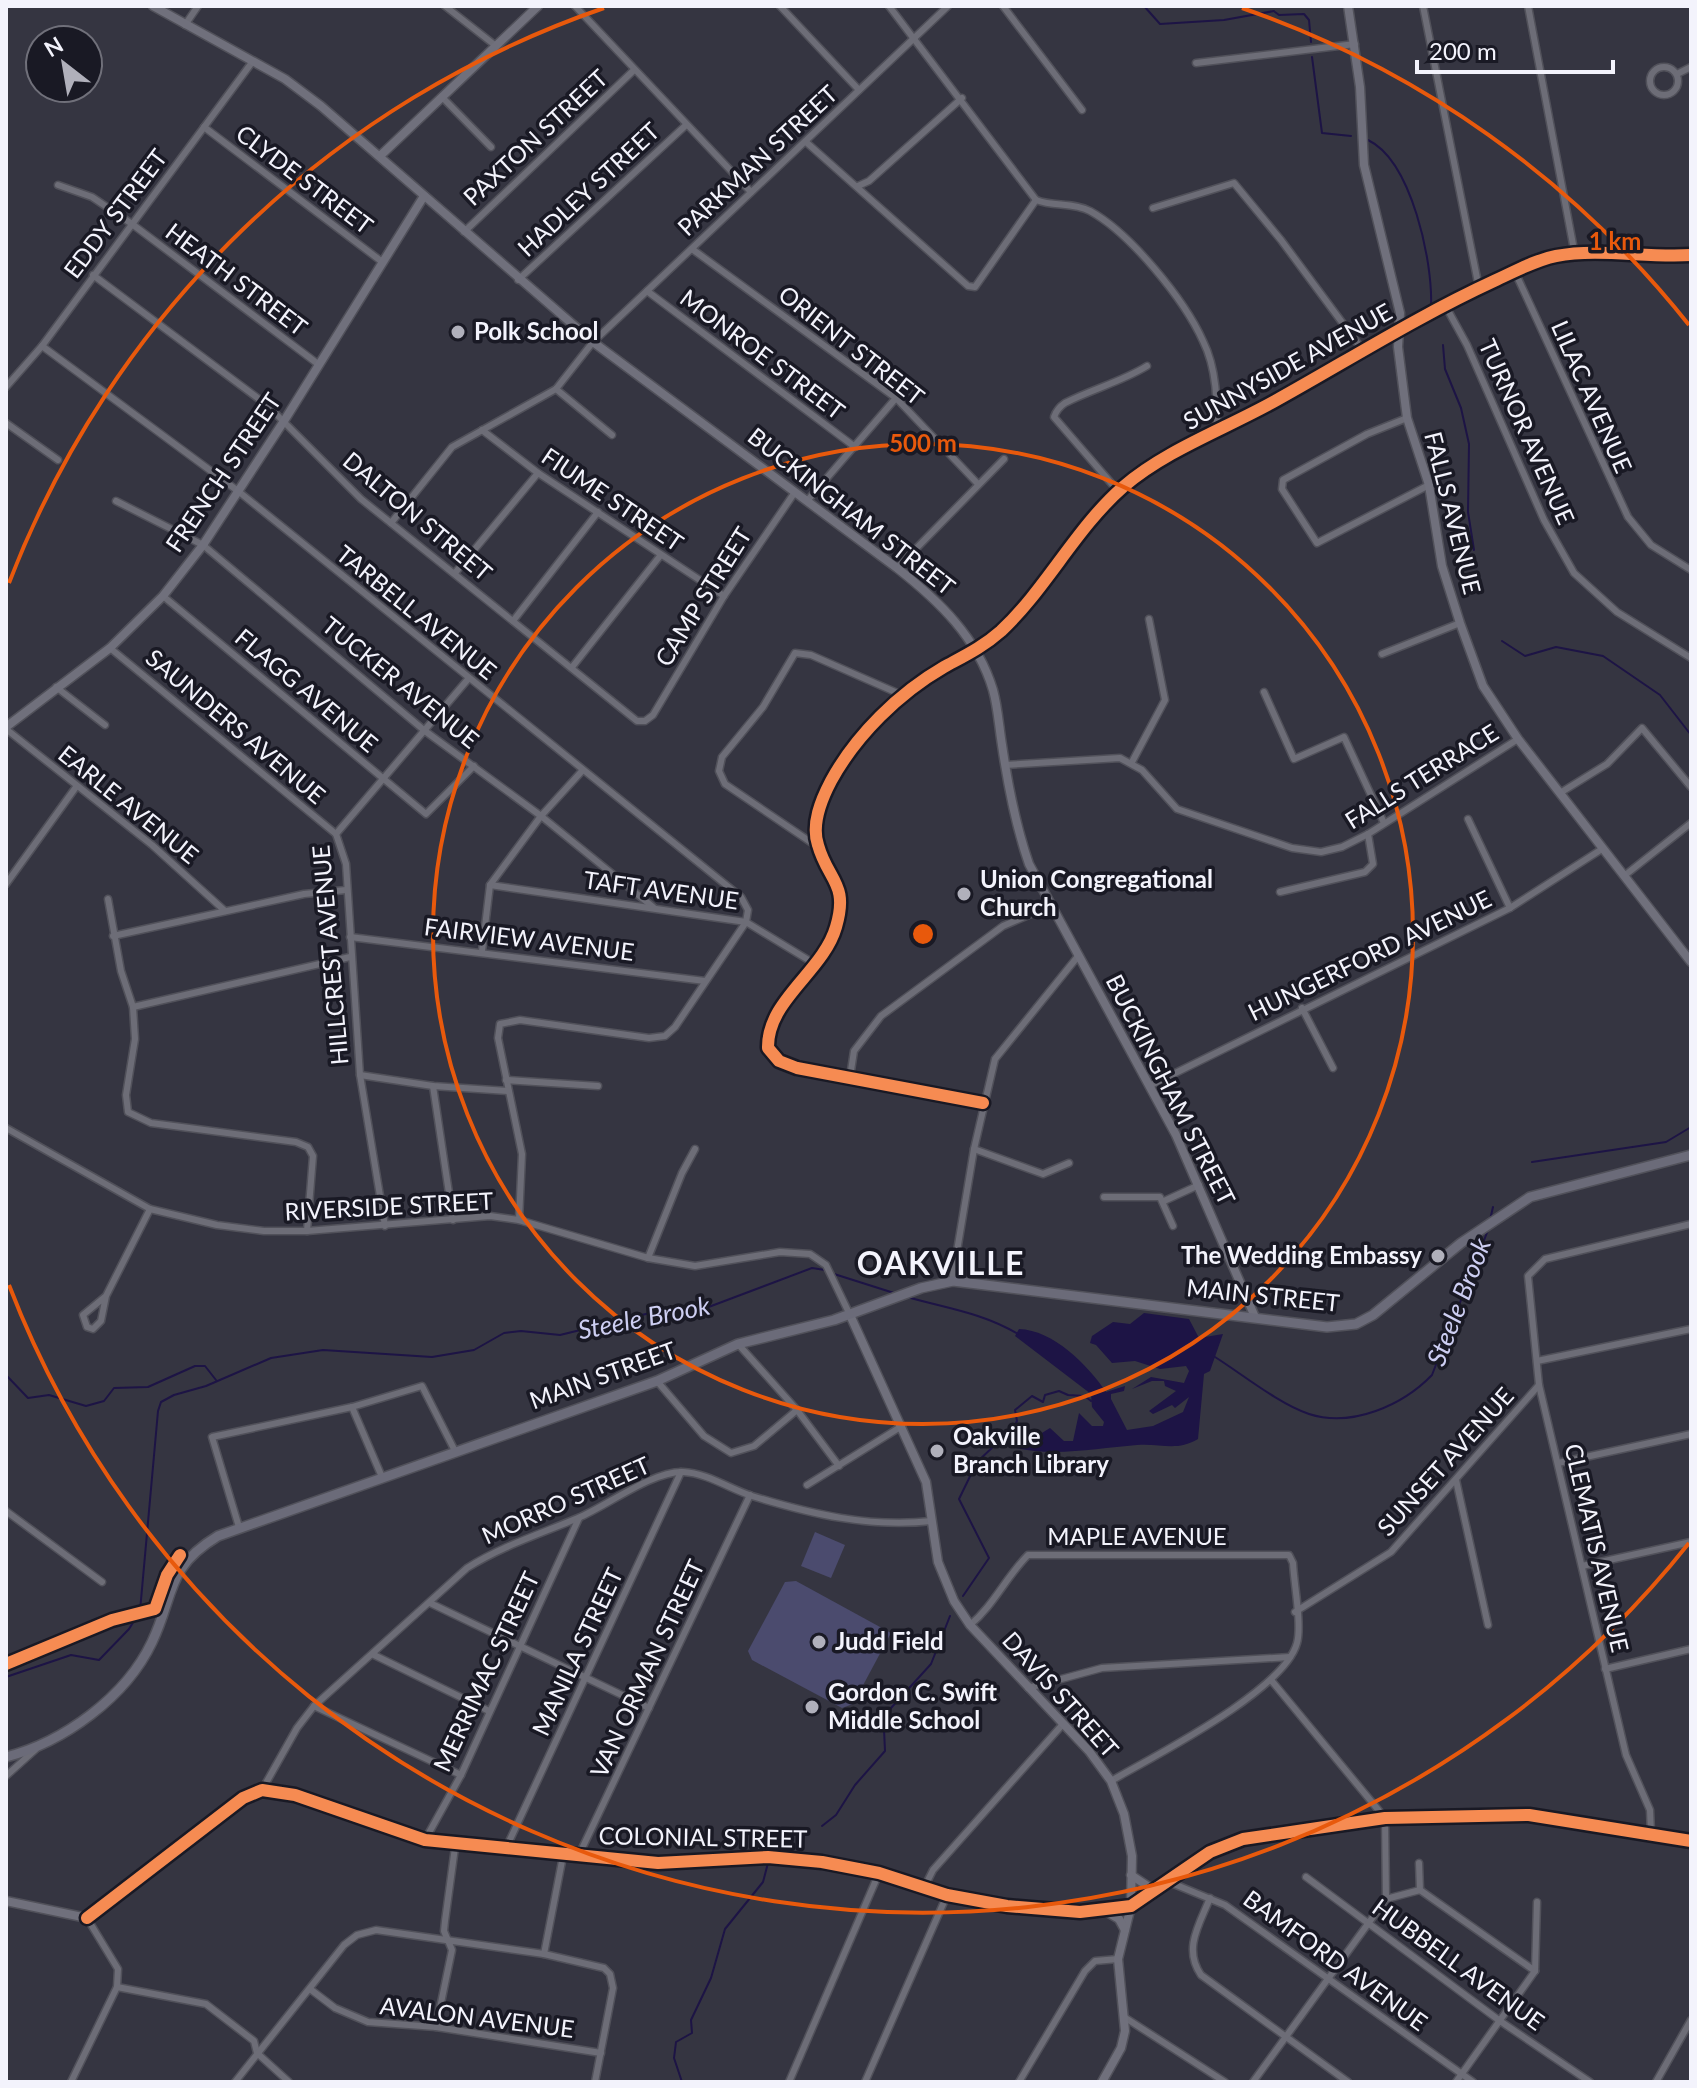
<svg xmlns="http://www.w3.org/2000/svg" width="1697" height="2088" font-family="Lato,sans-serif">
<rect width="100%" height="100%" fill="#353541"/>
<g fill="#4b4b6e">
<polygon points="815,1532 845,1545 831,1578 801,1566"/>
<polygon points="796,1581 891,1633 853,1704 842,1708 752,1660 748,1651 785,1582"/>
</g>
<path fill="#1d1445" d="M 1144,1313 L 1189,1319 L 1199,1338 L 1223,1334 L 1210,1371 L 1204,1374 L 1198,1439 C 1176,1452 1161,1443 1137,1445 C 1098,1448 1055,1457 1016,1448 L 1021,1433 L 1037,1436 L 1050,1428 L 1064,1441 L 1073,1441 L 1079,1413 L 1092,1426 L 1103,1426 L 1104,1422 L 1092,1407 L 1091,1394 L 1015,1336 L 1019,1329 C 1053,1330 1088,1365 1106,1392 L 1125,1386 L 1124,1391 L 1111,1394 L 1111,1399 L 1127,1430 L 1153,1426 L 1183,1412 L 1189,1397 L 1175,1408 L 1172,1405 L 1153,1414 L 1149,1411 L 1176,1391 L 1165,1386 L 1164,1381 L 1152,1381 L 1132,1389 L 1151,1377 L 1184,1383 L 1189,1371 L 1186,1366 L 1160,1369 L 1135,1361 L 1112,1363 L 1096,1345 L 1090,1343 L 1092,1336 L 1113,1322 L 1130,1324 Z"/>
<g fill="none" stroke-linecap="round" stroke-linejoin="round">
<g stroke="#1d1445" stroke-width="2">
<polyline points="1144,6 1160,24 1224,20 1274,11"/>
<polyline points="1275,12 1279,15 1304,14 1309,20 1311,42"/>
<polyline points="1312,57 1322,133 1351,136"/>
<path d="M 1368,140 C 1412,161 1433,263 1431,306"/>
<polyline points="1443,345 1445,369 1461,408 1469,444 1468,512 1474,550"/>
<polyline points="1502,641 1525,656 1556,647 1603,656 1660,695 1691,735"/>
<polyline points="1532,1162 1666,1142 1691,1127"/>
<polyline points="1490,1220 1493,1207"/>
<polyline points="831,1273 894,1293"/>
<path d="M 907,1297 C 946,1308 983,1313 1018,1334"/>
<path d="M 1215,1357 C 1242,1374 1279,1404 1309,1414 C 1352,1428 1403,1405 1432,1375 L 1488,1230"/>
<polyline points="6,1375 28,1398 49,1395 86,1406 104,1401 114,1388 148,1387 195,1366 205,1366 216,1380"/>
<polyline points="963,1596 989,1558 959,1499 977,1462 1013,1428 1017,1421 1015,1410 1032,1396 1043,1402 1045,1395 1059,1391 1068,1395 1085,1396 1091,1401"/>
<polyline points="6,1677 71,1655 99,1660 129,1629 140,1611 158,1411 161,1402 174,1395 206,1386 271,1358 323,1350 432,1357 474,1350 504,1333 521,1331 560,1335 650,1313 706,1308 812,1268 825,1270"/>
<polyline points="822,1826 836,1815 855,1785 885,1751 884,1729 891,1708 931,1664 950,1616"/>
<polyline points="682,2082 674,2058 676,2042 692,2033 691,2020 711,1978 725,1929 763,1882 768,1863"/>
</g>
<defs>
<g id="street">
<polyline points="445,6 496,46"/>
<polyline points="575,6 751,192"/>
<polyline points="780,6 859,90"/>
<polyline points="889,6 1036,200"/>
<polyline points="1003,6 1082,110"/>
<polyline points="1423,6 1479,288"/>
<polyline points="1528,6 1575,255"/>
<polyline points="185,25 198,6"/>
<polyline points="1196,63 1355,44"/>
<circle cx="1664" cy="81" r="14"/>
<polyline points="1677,74 1691,67"/>
<polyline points="442,97 491,147"/>
<polyline points="204,127 381,261"/>
<polyline points="806,142 968,286 975,287 1036,200"/>
<polyline points="58,185 92,197 132,224 318,364"/>
<polyline points="858,186 869,181 962,98"/>
<path d="M 1036,200 C 1054,207 1072,202 1090,211 C 1130,233 1184,299 1203,341 C 1217,369 1217,402 1217,432"/>
<polyline points="1153,208 1234,183 1281,240 1364,352"/>
<polyline points="464,232 633,71"/>
<polyline points="692,249 896,398 978,484"/>
<polyline points="1515,272 1628,517 1651,545 1691,570"/>
<polyline points="93,275 267,405 361,499 637,721 645,721 653,715 724,596 795,492"/>
<polyline points="518,280 685,126"/>
<polyline points="647,291 855,447"/>
<polyline points="1445,305 1467,345 1544,520 1574,573 1617,612 1691,658"/>
<polyline points="42,346 238,491 741,897 748,910 746,922 675,1027 665,1036 649,1038 520,1020 500,1024 498,1038 522,1154 519,1220"/>
<polyline points="6,387 42,346 253,61"/>
<polyline points="556,389 612,435"/>
<polyline points="1407,418 1367,434 1283,480 1282,489 1317,543 1429,485"/>
<polyline points="6,423 58,460"/>
<polyline points="482,430 538,473 724,596"/>
<path d="M 1118,491 L 1054,417 C 1056,411 1059,407 1065,403 C 1092,389 1121,382 1147,366"/>
<polyline points="116,501 203,545 425,731 541,816 653,907"/>
<polyline points="807,501 896,398"/>
<polyline points="391,523 452,447 556,389 593,342 948,6"/>
<polyline points="897,568 1004,459"/>
<polyline points="455,573 538,473"/>
<polyline points="163,596 426,814 474,766"/>
<polyline points="513,621 598,512"/>
<polyline points="110,648 336,834"/>
<path d="M 976,651 C 951,664 924,677 902,694 C 868,723 809,796 818,843 C 824,879 851,880 836,928 C 822,972 767,1000 768,1048 L 779,1061 L 797,1068 L 983,1103"/>
<polyline points="1382,654 1460,623"/>
<polyline points="573,666 660,556"/>
<polyline points="56,687 105,725"/>
<polyline points="1264,692 1294,759 1344,737 1384,823"/>
<polyline points="6,729 152,845 225,911"/>
<polyline points="1132,762 1165,700 1149,619"/>
<polyline points="1005,765 1120,758 1142,770 1177,809 1292,848 1321,852 1342,847 1368,834 1518,739"/>
<polyline points="1560,793 1607,764 1642,728 1691,787"/>
<polyline points="1468,819 1510,908"/>
<polyline points="818,847 725,784 719,771 722,757 763,707 795,653 811,655 902,695"/>
<polyline points="1624,876 1691,823"/>
<polyline points="6,884 76,787"/>
<polyline points="490,885 746,922 815,964"/>
<polyline points="1280,892 1365,872 1373,864 1368,834"/>
<polyline points="108,899 121,971 133,1007 135,1039 126,1095 128,1112 151,1123 296,1142 308,1147 313,1156 307,1231"/>
<polyline points="113,936 304,894 346,890"/>
<polyline points="350,937 705,981"/>
<polyline points="482,951 490,885 541,816 582,771"/>
<polyline points="133,1007 350,957"/>
<polyline points="1302,1008 1333,1068"/>
<polyline points="360,1075 433,1086 508,1091"/>
<polyline points="850,1077 854,1051 881,1016 1003,926 1052,905"/>
<polyline points="506,1080 598,1086"/>
<polyline points="433,1086 453,1220"/>
<polyline points="1149,1086 1510,908 1602,849"/>
<polyline points="6,1128 150,1209 217,1225 264,1231 307,1231 490,1216 519,1220 648,1258 695,1266 780,1252 810,1254 826,1265 850,1315"/>
<polyline points="974,1149 1043,1174 1069,1163"/>
<polyline points="1104,1197 1160,1197 1173,1226"/>
<polyline points="1164,1201 1199,1185"/>
<polyline points="385,1226 360,1075 346,864 336,834 469,678"/>
<polyline points="648,1258 682,1173 695,1149"/>
<polyline points="952,1281 974,1149 995,1059 1079,955"/>
<polyline points="106,1296 83,1315 87,1327 93,1329 101,1321 106,1296 150,1209"/>
<polyline points="738,1344 797,1410 839,1466"/>
<polyline points="1537,1361 1691,1329"/>
<polyline points="657,1381 704,1436 731,1453 754,1446 797,1410"/>
<polyline points="352,1407 382,1477"/>
<polyline points="1558,1463 1691,1434"/>
<polyline points="1456,1480 1488,1625"/>
<polyline points="807,1485 902,1426"/>
<polyline points="6,1511 102,1582"/>
<polyline points="239,1527 212,1437 352,1407 422,1386 455,1451"/>
<polyline points="1582,1566 1691,1542"/>
<polyline points="430,1603 649,1708"/>
<polyline points="1295,1612 1391,1552 1539,1385"/>
<path d="M 970,1625 C 994,1605 1006,1577 1028,1555 L 1289,1555 L 1293,1563 C 1294,1584 1302,1625 1297,1643 C 1284,1691 1154,1756 1111,1781"/>
<polyline points="374,1655 489,1711"/>
<polyline points="1605,1669 1691,1649"/>
<polyline points="1271,1680 1385,1818 1386,1899"/>
<polyline points="1028,1688 1102,1668 1290,1657"/>
<polyline points="314,1706 461,1775"/>
<polyline points="6,1776 36,1749"/>
<path d="M 262,1790 L 297,1728 L 314,1706 L 467,1568 C 502,1546 540,1534 578,1518 C 607,1506 652,1471 683,1472 C 707,1473 730,1489 752,1496 C 811,1514 870,1528 932,1521"/>
<polyline points="1651,1833 1650,1810 1626,1755 1539,1385 1528,1276 1545,1259 1691,1224"/>
<polyline points="425,1840 461,1775 579,1518"/>
<polyline points="507,1846 681,1472"/>
<polyline points="578,1857 750,1495"/>
<polyline points="1419,1863 1420,1890"/>
<polyline points="1306,1877 1500,2021 1590,2082"/>
<polyline points="1169,1882 1225,1905 1473,2082"/>
<polyline points="924,1888 933,1870 1063,1724"/>
<polyline points="1420,1890 1535,1971"/>
<path d="M 1210,1898 C 1199,1925 1183,1949 1201,1975 L 1348,2082"/>
<polyline points="544,1954 563,1856"/>
<polyline points="1535,1971 1537,1902"/>
<polyline points="117,1987 206,2004 254,2041 257,2053 289,2082"/>
<polyline points="310,1989 335,2008 368,2022 436,2027 601,2053"/>
<polyline points="1124,2017 1225,2082"/>
<polyline points="436,2027 452,1950 444,1931 445,1921 456,1840"/>
<polyline points="71,2082 117,1987 118,1969 87,1918"/>
<polyline points="235,2082 344,1945 357,1935 376,1930 544,1954 604,1968 610,1974 613,1988 595,2082"/>
<polyline points="789,2082 879,1873"/>
<polyline points="865,2082 947,1895"/>
<polyline points="1019,2082 1085,1971 1095,1961 1118,1959"/>
<polyline points="1253,2082 1386,1899 1420,1890"/>
<polyline points="1456,2082 1535,1971"/>
<polyline points="1656,2082 1691,2020"/>
</g>
<g id="secondary">
<path d="M 153,6 L 285,79 L 321,106 L 593,342 L 897,568 C 939,601 977,637 993,690 C 998,708 999,727 1002,745 C 1008,786 1015,824 1029,864 L 1176,1135 L 1255,1317"/>
<polyline points="1348,6 1360,87 1364,165 1400,313 1398,347 1407,418 1429,485 1442,566 1460,623 1483,686 1518,739 1691,962"/>
<polyline points="380,156 538,6"/>
<polyline points="976,651 1002,630 1118,491 1147,467 1217,432 1445,305 1532,264 1558,256 1691,255"/>
<polyline points="6,727 110,648 163,596 203,545 284,421 424,196"/>
<polyline points="850,1315 926,1482 938,1562 954,1601 970,1625 1089,1751 1111,1781 1124,1814 1132,1856 1131,1906 1118,1959 1125,2031 1121,2048 1102,2082"/>
<polyline points="1131,1875 1155,1891"/>
<polyline points="6,1901 87,1918 243,1798 262,1790 295,1795 425,1840 658,1863 768,1857 822,1862 879,1873 947,1895 1007,1906 1080,1912 1131,1906 1210,1852 1243,1839 1385,1818 1529,1815 1691,1841"/>
<polyline points="1102,1909 1119,1919 1125,1930"/>
</g>
<path id="primary" d="M 6,1757 C 64,1742 126,1697 152,1642 C 175,1594 165,1568 218,1536 L 657,1381 L 738,1344 L 834,1320 L 921,1288 L 953,1281 L 1327,1327 L 1356,1324 L 1373,1315 L 1461,1243 L 1530,1197 L 1691,1155"/>
</defs>
<use href="#street" stroke="#51515a" stroke-width="9"/>
<use href="#secondary" stroke="#51515a" stroke-width="11"/>
<use href="#primary" stroke="#51515a" stroke-width="12"/>
<use href="#street" stroke="#6d6d77" stroke-width="6"/>
<use href="#secondary" stroke="#70707c" stroke-width="8"/>
<use href="#primary" stroke="#6b6b79" stroke-width="9"/>
<defs>
<g id="cycleway">
<path d="M 983,1103 L 797,1068 L 779,1061 L 768,1048 C 767,1000 823,972 836,927 C 849,883 828,881 818,845 C 811,824 821,800 831,781 C 856,735 899,693 944,667 C 964,656 983,647 1001,631 C 1046,589 1076,528 1123,487 C 1166,450 1225,429 1275,401 C 1347,361 1418,316 1494,281 C 1514,272 1535,260 1556,256 C 1599,248 1647,258 1691,255"/>
<polyline points="6,1664 112,1620 155,1609 167,1575 180,1555"/>
<polyline points="87,1918 243,1798 262,1790 295,1795 425,1840 658,1863 768,1857 822,1862 879,1873 947,1895 1007,1906 1080,1912 1131,1906 1210,1852 1243,1839 1385,1818 1529,1815 1691,1841"/>
</g>
</defs>
<use href="#cycleway" stroke="#191924" stroke-width="17"/>
<use href="#cycleway" stroke="#f68b52" stroke-width="12"/>
</g>
<g fill="none" stroke="#e8590c" stroke-width="4">
<circle cx="923" cy="934" r="490"/>
<path d="M1689 1543A979 979 0 0 1 9 1285M9 583A979 979 0 0 1 604 8M1242 8A979 979 0 0 1 1689 325"/>
</g>
<g fill="#b0b0bb" stroke="#191924" stroke-width="3">
<circle cx="458" cy="332" r="8"/>
<circle cx="964" cy="894" r="8"/>
<circle cx="1438" cy="1256" r="8"/>
<circle cx="937" cy="1451" r="8"/>
<circle cx="819" cy="1642" r="8"/>
<circle cx="812" cy="1707" r="8"/>
</g>
<g text-anchor="middle" stroke-width="7" stroke-linejoin="round" paint-order="stroke">
<g font-size="24" fill="#f3f3fc" stroke="#191924">
<text transform="translate(536 138) rotate(-43)" y="8">PAXTON STREET</text>
<text transform="translate(758 161) rotate(-43)" y="8">PARKMAN STREET</text>
<text transform="translate(304 180) rotate(37)" y="8">CLYDE STREET</text>
<text transform="translate(589 190) rotate(-43)" y="8">HADLEY STREET</text>
<text transform="translate(116 214) rotate(-53)" y="8">EDDY STREET</text>
<text transform="translate(236 280) rotate(37)" y="8">HEATH STREET</text>
<text transform="translate(851 346) rotate(38)" y="8">ORIENT STREET</text>
<text transform="translate(762 355) rotate(37)" y="8">MONROE STREET</text>
<text transform="translate(1288 367) rotate(-29)" y="8">SUNNYSIDE AVENUE</text>
<text transform="translate(1591 397) rotate(66)" y="8">LILAC AVENUE</text>
<text transform="translate(1526 432) rotate(66)" y="8">TURNOR AVENUE</text>
<text transform="translate(224 473) rotate(-56)" y="8">FRENCH STREET</text>
<text transform="translate(612 500) rotate(34)" y="8">FIUME STREET</text>
<text transform="translate(851 512) rotate(38)" y="8">BUCKINGHAM STREET</text>
<text transform="translate(1452 513) rotate(76)" y="8">FALLS AVENUE</text>
<text transform="translate(417 517) rotate(40)" y="8">DALTON STREET</text>
<text transform="translate(704 597) rotate(-58)" y="8">CAMP STREET</text>
<text transform="translate(416 613) rotate(39)" y="8">TARBELL AVENUE</text>
<text transform="translate(400 683) rotate(39)" y="8">TUCKER AVENUE</text>
<text transform="translate(306 691) rotate(40)" y="8">FLAGG AVENUE</text>
<text transform="translate(235 727) rotate(40)" y="8">SAUNDERS AVENUE</text>
<text transform="translate(1422 777) rotate(-32)" y="8">FALLS TERRACE</text>
<text transform="translate(128 805) rotate(39)" y="8">EARLE AVENUE</text>
<text transform="translate(661 891) rotate(8)" y="8">TAFT AVENUE</text>
<text transform="translate(529 940) rotate(7)" y="8">FAIRVIEW AVENUE</text>
<text transform="translate(331 955) rotate(-95)" y="8">HILLCREST AVENUE</text>
<text transform="translate(1370 956) rotate(-26)" y="8">HUNGERFORD AVENUE</text>
<text transform="translate(1170 1090) rotate(63)" y="8">BUCKINGHAM STREET</text>
<text transform="translate(389 1207) rotate(-3)" y="8">RIVERSIDE STREET</text>
<text transform="translate(1263 1296) rotate(6)" y="8">MAIN STREET</text>
<text transform="translate(603 1376) rotate(-20)" y="8">MAIN STREET</text>
<text transform="translate(1446 1462) rotate(-48)" y="8">SUNSET AVENUE</text>
<text transform="translate(566 1501) rotate(-24)" y="8">MORRO STREET</text>
<text x="1137" y="1545">MAPLE AVENUE</text>
<text transform="translate(1596 1548) rotate(77)" y="8">CLEMATIS AVENUE</text>
<text transform="translate(578 1652) rotate(-65)" y="8">MANILA STREET</text>
<text transform="translate(648 1669) rotate(-65)" y="8">VAN ORMAN STREET</text>
<text transform="translate(487 1672) rotate(-65)" y="8">MERRIMAC STREET</text>
<text transform="translate(1060 1695) rotate(48)" y="8">DAVIS STREET</text>
<text transform="translate(703 1838) rotate(1)" y="8">COLONIAL STREET</text>
<text transform="translate(1335 1961) rotate(36)" y="8">BAMFORD AVENUE</text>
<text transform="translate(1458 1965) rotate(36)" y="8">HUBBELL AVENUE</text>
<text transform="translate(477 2018) rotate(7)" y="8">AVALON AVENUE</text>
</g>
<g font-size="24" font-weight="bold" fill="#f3f3fc" stroke="#191924" text-anchor="start">
<text x="474" y="340">Polk School</text>
<text x="980" y="888">Union Congregational<tspan x="980" dy="28">Church</tspan></text>
<text x="1422" y="1264" text-anchor="end">The Wedding Embassy</text>
<text x="953" y="1445">Oakville<tspan x="953" dy="28">Branch Library</tspan></text>
<text x="835" y="1650">Judd Field</text>
<text x="828" y="1701">Gordon C. Swift<tspan x="828" dy="28">Middle School</tspan></text>
</g>
<g font-size="26" font-style="italic" fill="#cdcef2" stroke="#191924">
<text transform="translate(1459 1302) rotate(-69)" y="9">Steele Brook</text>
<text transform="translate(644 1318) rotate(-11)" y="9">Steele Brook</text>
</g>
<g font-size="32" font-weight="bold" letter-spacing="2" fill="#f3f3fc" stroke="#191924">
<text x="941" y="1275">OAKVILLE</text>
</g>
</g>
<circle cx="923" cy="934" r="12" fill="#e8590c" stroke="#191924" stroke-width="4"/>
<g font-size="24" text-anchor="middle" font-weight="bold" fill="#e8590c" stroke="#191924" stroke-width="7" stroke-linejoin="round" paint-order="stroke">
<text x="1615" y="250">1 km</text>
<text x="923" y="452">500 m</text>
</g>
<rect width="1697" height="2088" fill="none" stroke="#f3f3fc" stroke-width="16"/>
<g transform="translate(64 64) rotate(329)"><circle r="38" fill="#191924" stroke="#70707a" stroke-width="2"/>
<path d="M0-6L14 30L0 20L-14 30Z" fill="#b0b0bb"/>
<text y="-12" font-size="22" font-weight="bold" text-anchor="middle" fill="#f3f3fc">N</text>
</g>
<path d="M1417 60v12h196v-12" fill="none" stroke="#f3f3fc" stroke-width="4"/>
<text x="1429" y="60" font-size="24" fill="#f3f3fc" stroke="#191924" stroke-width="6" paint-order="stroke">200 m</text>
</svg>
